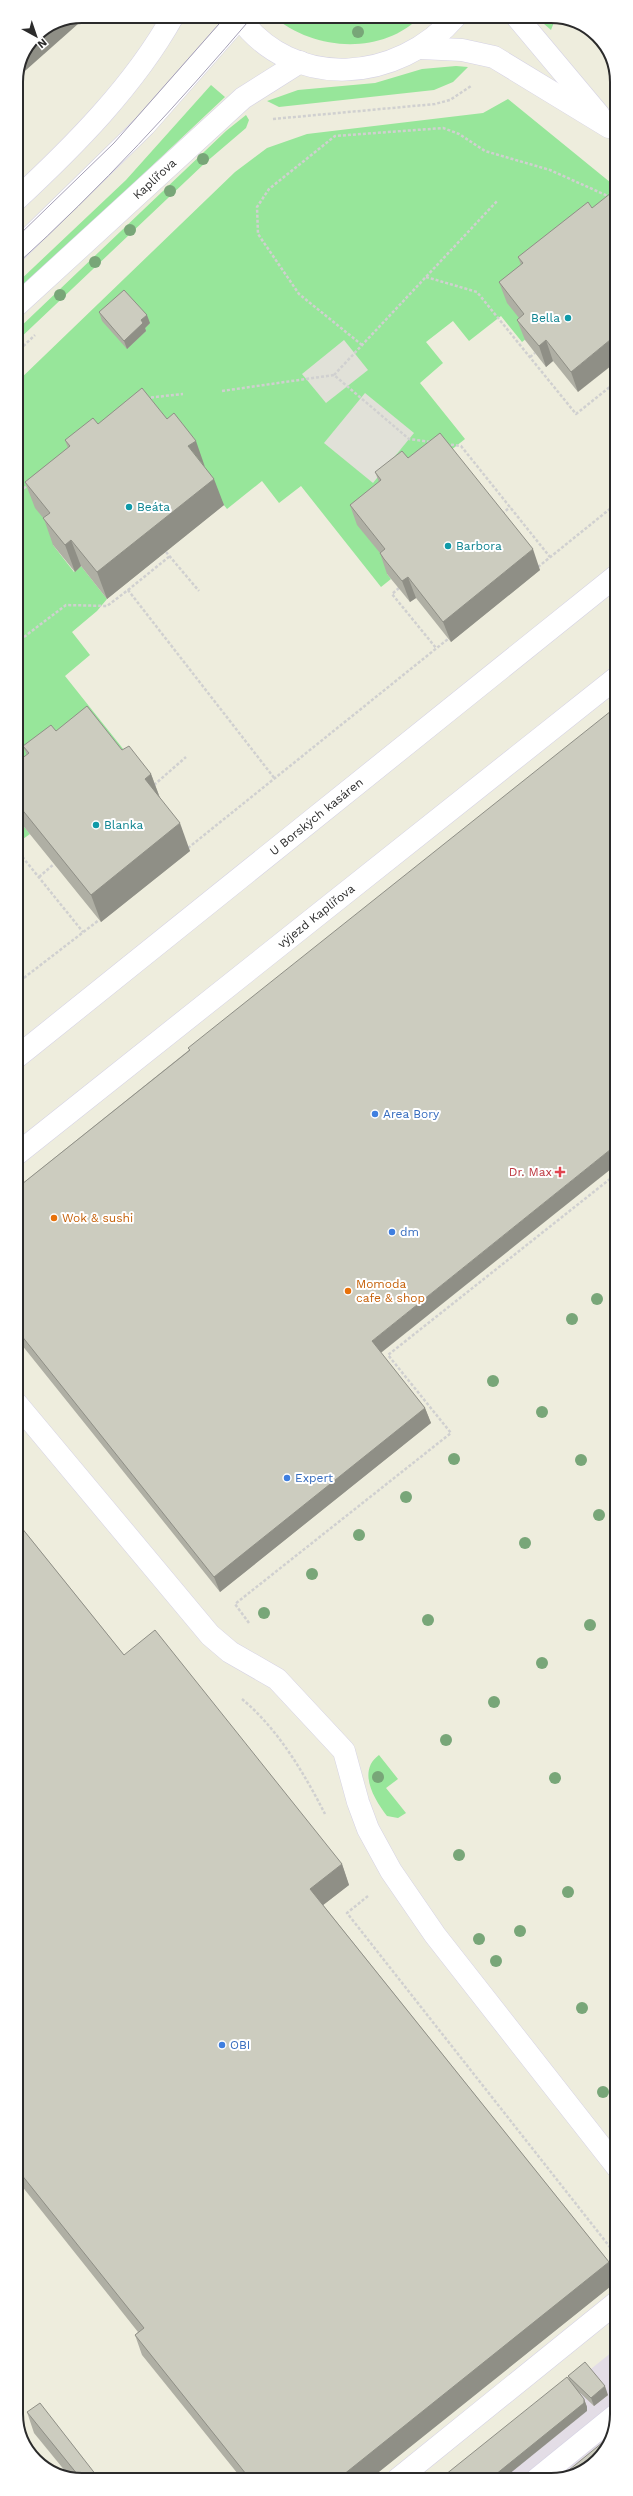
<svg xmlns="http://www.w3.org/2000/svg" width="633" height="2496" font-family="'Work Sans',sans-serif">
<rect width="100%" height="100%" fill="#eeeddd"/>
<polygon fill="#e3dde6" points="617,2348 617,2415 601,2457 564,2479 454,2479"/>
<g fill="#97e69a">
<path d="M 273,16 L 421,16 C 382,56 313,51 273,16 Z"/>
<polygon points="536,17 556,17 551,30"/>
<polygon points="456,66 468,67 453,82 434,90 279,107 267,101 298,90 375,83 422,69"/>
<polygon points="211,85 225,97 16,294 16,284 126,180"/>
<polygon points="508,99 616,187 616,215 532,334 522,342 501,316 469,341 453,321 426,342 443,363 420,383 465,439 416,478 393,569 387,574 391,579 381,587 301,486 279,503 262,481 227,509 198,473 59,539 53,545 74,572 81,566 107,599 97,611 72,632 90,655 65,676 124,750 16,798 16,383 235,172 267,148 307,134 483,113"/>
<polygon points="246,115 249,120 246,128 205,163 16,342 16,331 226,131"/>
<polygon points="16,817 30,834 16,844"/>
<path d="M 379,1755 L 398,1779 L 386,1788 L 406,1813 L 398,1818 L 387,1816 C 374,1799 357,1771 379,1755 Z"/>
</g>
<g fill="#e1e1d8">
<polygon points="344,340 368,370 326,403 302,374"/>
<polygon points="365,393 414,433 373,483 324,443"/>
</g>
<g fill="none" stroke-linecap="round" stroke-linejoin="round">
<defs>
<g id="minor">
<path d="M 238,16 C 293,92 398,83 456,16"/>
<polyline points="516,16 599,115"/>
<polyline points="421,48 462,50 494,57 609,127"/>
<path d="M 16,200 C 74,146 134,86 173,16"/>
<polyline points="16,251 145,125 241,16"/>
<path id="s1" d="M 16,306 L 243,98 L 300,62"/>
<path id="s2" d="M 17,1057 L 616,576"/>
<path id="s3" d="M 17,1154 L 616,678"/>
<polyline points="17,1404 210,1635 230,1652 277,1679 344,1751 358,1802 368,1829 391,1871 435,1935 617,2167"/>
<polyline points="398,2479 617,2302"/>
<polyline points="537,2479 617,2414"/>
</g>
</defs>
<use href="#minor" stroke="#d5d2e4" stroke-width="23"/>
<g stroke="#d0d0d0" stroke-width="2.5" stroke-dasharray="3 2" stroke-linecap="butt">
<polyline points="273,119 435,104 450,100 471,86"/>
<polyline points="426,277 477,292 576,414 616,382"/>
<polyline points="362,345 299,294 258,234 257,207 269,189 335,136 443,128 459,134 485,151 550,170 610,197"/>
<polyline points="16,353 35,335"/>
<polyline points="530,357 535,353"/>
<polyline points="334,375 498,200"/>
<polyline points="222,391 334,375 409,439 431,442"/>
<polyline points="146,398 183,394"/>
<polyline points="446,444 461,446 550,557"/>
<polyline points="16,507 23,489 29,484"/>
<polyline points="502,514 510,507"/>
<polyline points="166,552 199,591"/>
<polyline points="538,567 616,504"/>
<polyline points="399,588 392,594 436,648"/>
<polyline points="128,590 170,556"/>
<polyline points="16,643 66,605 107,606 128,590 275,779"/>
<polyline points="154,785 186,757"/>
<polyline points="188,848 448,639"/>
<polyline points="16,849 83,932"/>
<polyline points="39,877 54,864"/>
<polyline points="16,984 99,920"/>
<polyline points="610,1168 616,1176"/>
<polyline points="249,1623 235,1604 451,1433 388,1355 615,1175"/>
<path d="M 242,1699 C 278,1729 304,1773 325,1814"/>
<polyline points="368,1896 347,1913 617,2256"/>
</g>
<use href="#minor" stroke="#fff" stroke-width="22"/>
<g stroke="#a49fb6" stroke-width="1">
<polyline points="16,238 114,143 226,16"/>
<path d="M 16,265 C 101,188 178,104 253,16"/>
</g>
</g>
<g fill="#78a678">
<circle cx="358" cy="32" r="6"/>
<circle cx="203" cy="159" r="6"/>
<circle cx="170" cy="191" r="6"/>
<circle cx="130" cy="230" r="6"/>
<circle cx="95" cy="262" r="6"/>
<circle cx="60" cy="295" r="6"/>
<circle cx="597" cy="1299" r="6"/>
<circle cx="572" cy="1319" r="6"/>
<circle cx="493" cy="1381" r="6"/>
<circle cx="542" cy="1412" r="6"/>
<circle cx="454" cy="1459" r="6"/>
<circle cx="581" cy="1460" r="6"/>
<circle cx="406" cy="1497" r="6"/>
<circle cx="599" cy="1515" r="6"/>
<circle cx="359" cy="1535" r="6"/>
<circle cx="525" cy="1543" r="6"/>
<circle cx="312" cy="1574" r="6"/>
<circle cx="264" cy="1613" r="6"/>
<circle cx="428" cy="1620" r="6"/>
<circle cx="590" cy="1625" r="6"/>
<circle cx="542" cy="1663" r="6"/>
<circle cx="494" cy="1702" r="6"/>
<circle cx="446" cy="1740" r="6"/>
<circle cx="378" cy="1777" r="6"/>
<circle cx="555" cy="1778" r="6"/>
<circle cx="459" cy="1855" r="6"/>
<circle cx="568" cy="1892" r="6"/>
<circle cx="520" cy="1931" r="6"/>
<circle cx="479" cy="1939" r="6"/>
<circle cx="496" cy="1961" r="6"/>
<circle cx="582" cy="2008" r="6"/>
<circle cx="603" cy="2092" r="6"/>
</g>
<g fill="#afafa4">
<polygon points="588,202 578,392 553,361 546,367 525,340 517,320 519,318 507,303 499,282 521,265 518,257"/>
<polygon points="99,312 150,323 145,328 146,331 127,349 102,321"/>
<polygon points="167,419 205,468 224,505 107,599 81,566 75,572 53,545 44,519 35,508 25,482 68,448 65,440 98,424"/>
<polygon points="408,458 540,570 451,642 416,598 410,602 387,574 380,553 357,525 350,505 379,482 375,472"/>
<polygon points="56,731 122,750 151,774 160,798 190,851 101,922 16,817 16,763 27,755 23,746"/>
<polygon points="188,1048 381,1353 425,1408 431,1423 220,1592 17,1339 17,1188 189,1050"/>
<polygon points="17,1522 124,1655 342,1864 349,1885 323,1905 609,2262 616,2282 370,2479 242,2479 142,2355 135,2335 138,2332 17,2180"/>
<polygon points="568,2376 608,2395 594,2406 579,2392 584,2399 587,2407 587,2411 569,2380"/>
<polygon points="27,2412 100,2480 77,2480 70,2477 34,2433"/>
</g>
<g fill="#8f8f86">
<polygon points="82,16 87,16 17,78 21,56 25,51 49,30"/>
<polygon points="147,315 150,323 145,328 146,331 127,349 124,341 141,320"/>
<polygon points="616,335 616,362 578,392 571,372"/>
<polygon points="546,340 553,361 546,367 539,346"/>
<polygon points="196,441 205,467 188,446"/>
<polygon points="214,479 224,505 107,599 97,572"/>
<polygon points="71,540 81,566 75,572 65,545"/>
<polygon points="533,549 540,570 451,642 443,622"/>
<polygon points="408,577 416,598 410,602 402,581"/>
<polygon points="151,774 161,801 145,779"/>
<polygon points="180,823 190,851 101,922 91,895"/>
<polygon points="616,1145 616,1165 377,1356 372,1341"/>
<polygon points="425,1408 431,1423 220,1592 214,1577"/>
<polygon points="342,1864 349,1885 318,1909 310,1889"/>
<polygon points="609,2262 616,2282 370,2479 338,2479"/>
<polygon points="605,2386 608,2395 594,2406 591,2398"/>
<polygon points="584,2399 587,2407 587,2411 503,2479 490,2479"/>
</g>
<g fill="#ccccbf" stroke="#8f8f86">
<polygon points="49,30 25,51 35,35"/>
<polygon points="616,189 616,335 571,372 546,340 539,346 517,320 524,314 499,282 523,263 518,257 588,202 592,208"/>
<polygon points="124,290 147,315 141,320 143,323 124,341 99,312"/>
<polygon points="142,388 167,419 174,413 196,441 188,446 214,479 97,572 71,540 65,545 43,518 50,513 25,482 70,446 65,440 93,418 98,424"/>
<polygon points="440,433 533,549 443,622 408,577 402,581 384,559 380,553 385,549 350,505 381,480 375,472 402,451 408,458"/>
<polygon points="87,706 122,750 129,746 151,774 145,779 180,823 91,895 16,802 16,763 29,753 23,746 51,725 56,731"/>
<polygon points="616,707 616,1145 372,1341 425,1408 214,1577 17,1330 17,1188 190,1050 188,1048"/>
<polygon points="17,1522 124,1655 155,1630 342,1864 310,1889 609,2262 338,2479 250,2479 135,2335 144,2328 17,2169"/>
<polygon points="585,2362 605,2386 591,2398 568,2376"/>
<polygon points="567,2377 584,2399 584,2403 490,2479 440,2479"/>
<polygon points="40,2403 100,2480 82,2480 27,2412"/>
<polygon points="608,2438 601,2457 564,2479 558,2479"/>
</g>
<g fill="#0f9aa8" stroke="#fff" stroke-width="1.5">
<circle cx="568" cy="318" r="4"/>
<circle cx="129" cy="507" r="4"/>
<circle cx="448" cy="546" r="4"/>
<circle cx="96" cy="825" r="4"/>
</g>
<g fill="#3f7fe0" stroke="#fff" stroke-width="1.5">
<circle cx="375" cy="1114" r="4"/>
<circle cx="392" cy="1232" r="4"/>
<circle cx="287" cy="1478" r="4"/>
<circle cx="222" cy="2045" r="4"/>
</g>
<path fill="#e0444e" stroke="#fff" stroke-width="1.5" d="M558 1166h4v4h4v4h-4v4h-4v-4h-4v-4h4z"/>
<g fill="#e8710a" stroke="#fff" stroke-width="1.5">
<circle cx="54" cy="1218" r="4"/>
<circle cx="348" cy="1291" r="4"/>
</g>
<g text-anchor="middle" stroke-width="4" stroke-linejoin="round" paint-order="stroke">
<g font-size="12" fill="#2b2b2b" stroke="#fff">
<text dy="4" stroke="none"><textPath href="#s1" startOffset="188">Kaplířova</textPath></text>
<text dy="4" stroke="none"><textPath href="#s2" startOffset="384">U Borských kasáren</textPath></text>
<text dy="4" stroke="none"><textPath href="#s3" startOffset="382">výjezd Kaplířova</textPath></text>
</g>
<g font-size="12" fill="#0d838f" stroke="#fff" text-anchor="start">
<text x="560" y="322" text-anchor="end">Bella</text>
<text x="137" y="511">Beáta</text>
<text x="456" y="550">Barbora</text>
<text x="104" y="829">Blanka</text>
</g>
<g font-size="12" fill="#366cbe" stroke="#fff" text-anchor="start">
<text x="383" y="1118">Area Bory</text>
<text x="400" y="1236">dm</text>
<text x="295" y="1482">Expert</text>
<text x="230" y="2049">OBI</text>
</g>
<g font-size="12" fill="#be3a42" stroke="#fff" text-anchor="end">
<text x="552" y="1176">Dr. Max</text>
</g>
<g font-size="12" fill="#c56008" stroke="#fff" text-anchor="start">
<text x="62" y="1222">Wok &amp; sushi</text>
<text x="356" y="1288">Momoda<tspan x="356" dy="14">cafe &amp; shop</tspan></text>
</g>
</g>
<path d="M0 0H633V2496H0ZM82 23H551A59 59 0 0 1 610 82V2414A59 59 0 0 1 551 2473H82A59 59 0 0 1 23 2414V82A59 59 0 0 1 82 23Z" fill="#fff" fill-rule="evenodd"/>
<path fill="none" stroke="#2b2b2b" stroke-width="2" d="M82 23H551A59 59 0 0 1 610 82V2414A59 59 0 0 1 551 2473H82A59 59 0 0 1 23 2414V82A59 59 0 0 1 82 23Z"/>
<g transform="translate(36 36) rotate(140)" stroke="#ffffff" stroke-width="3" paint-order="stroke">
<path d="M0-3L7 15L0 10L-7 15Z" fill="#2b2b2b"/>
<text y="-6" font-size="11" font-weight="bold" text-anchor="middle" fill="#2b2b2b">N</text>
</g>
</svg>
